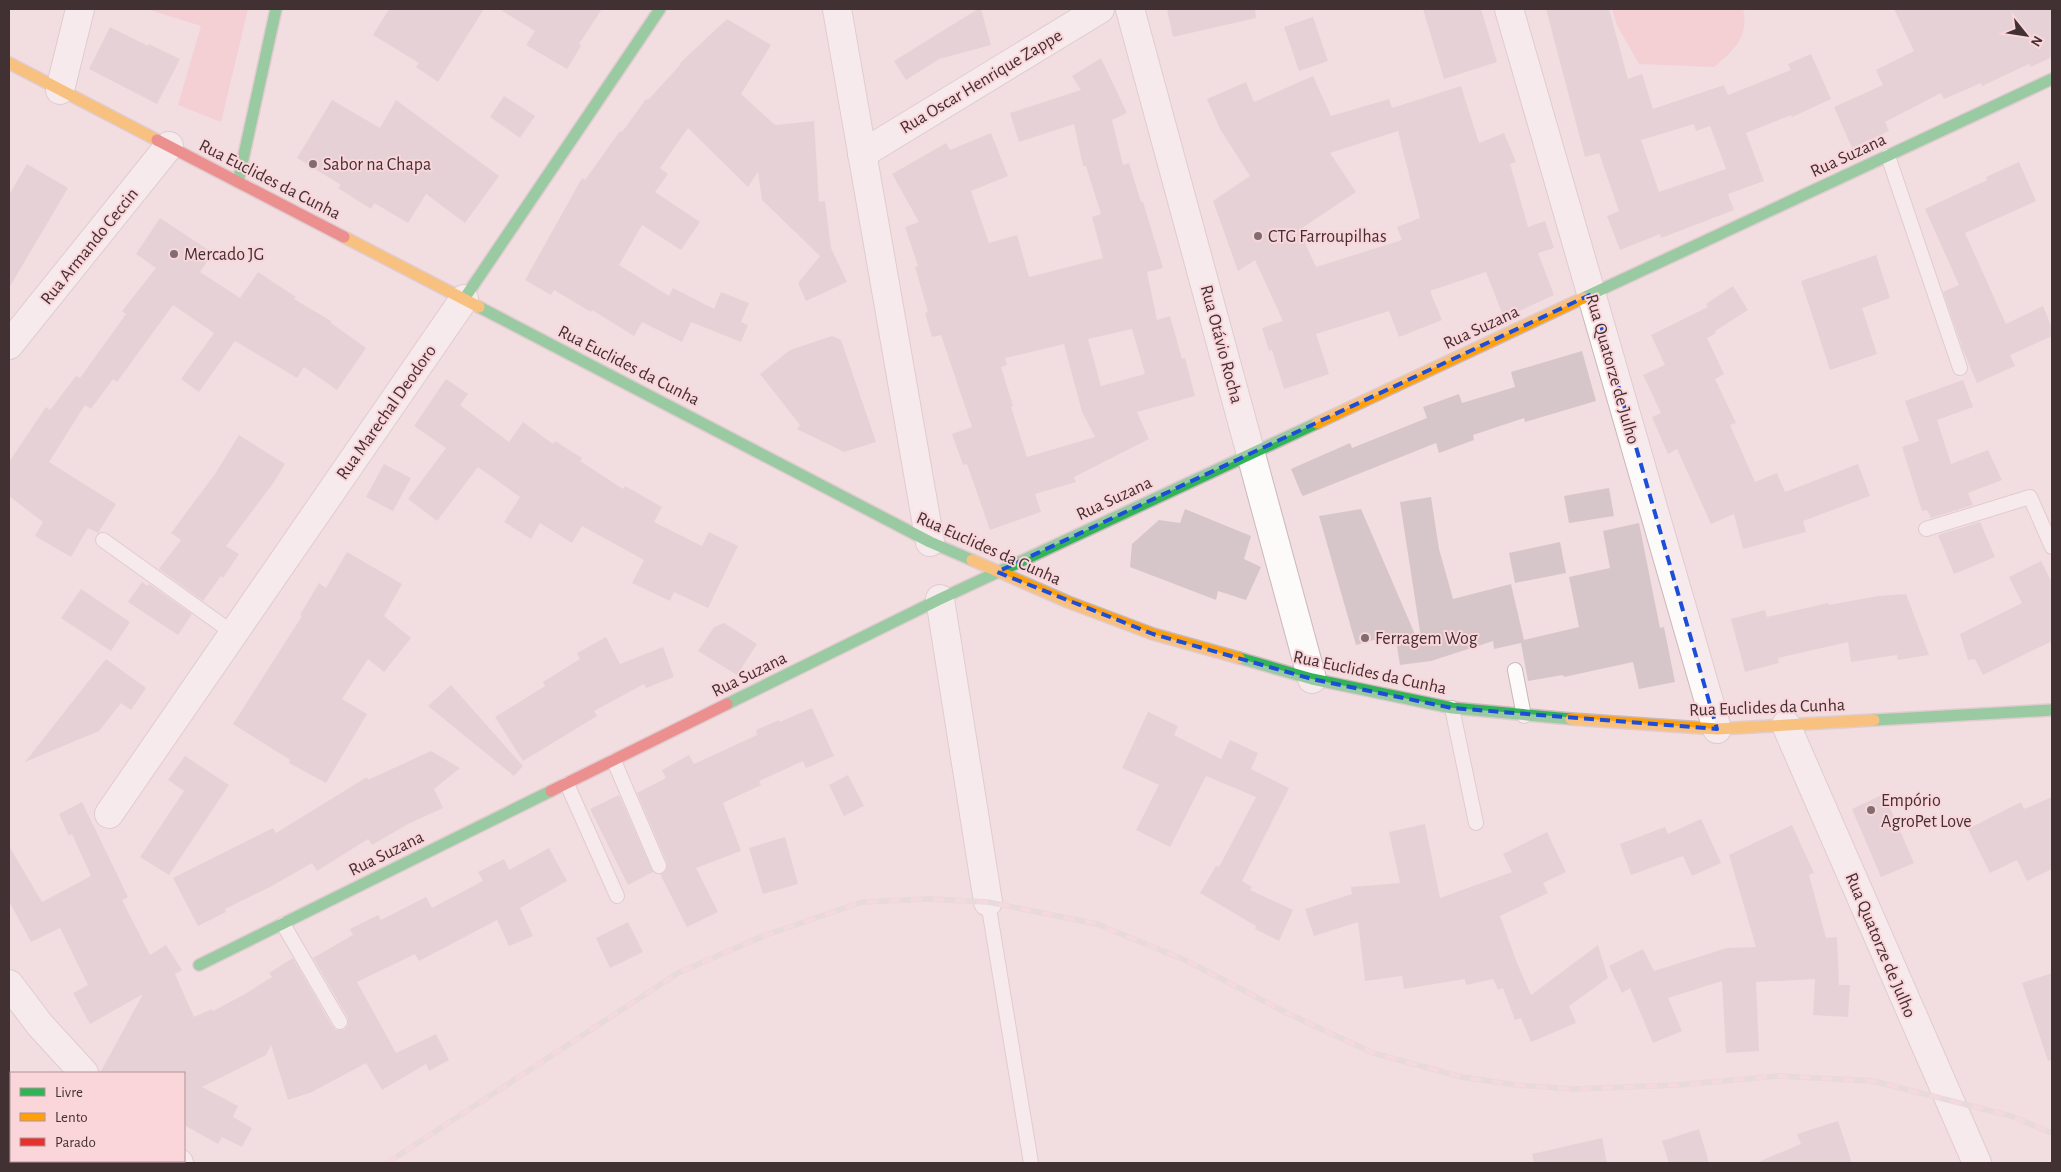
<svg xmlns="http://www.w3.org/2000/svg" width="2061" height="1172" font-family="'Alegreya Sans',sans-serif">
<rect width="100%" height="100%" fill="#f2dde0"/>
<g fill="#f5c0c8">
<polygon points="147,9 248,9 221,122 178,105 201,26"/>
<path d="M 1612,9 L 1743,9 C 1749,37 1734,50 1714,67 L 1639,64 L 1617,25 Z"/>
</g>
<g fill="#d7c6c9" fill-rule="evenodd">
<polygon points="389,9 484,9 438,82 416,67 419,63 373,35"/>
<polygon points="499,9 602,9 579,44 581,46 567,69 526,45 535,31"/>
<polygon points="978,9 981,9 991,45 939,59 906,80 894,61"/>
<polygon points="1167,9 1255,9 1256,18 1173,37"/>
<polygon points="1423,9 1481,9 1497,62 1444,79"/>
<path d="M 1546,9 L 1609,9 L 1628,79 L 1642,74 L 1653,109 L 1724,85 L 1728,95 L 1791,70 L 1788,64 L 1811,54 L 1831,99 L 1792,117 L 1791,115 L 1746,133 L 1764,181 L 1728,194 L 1734,210 L 1661,238 L 1660,234 L 1620,250 L 1607,216 L 1619,211 L 1599,153 L 1585,157 ZM 1694,124 L 1696,131 L 1710,126 L 1726,169 L 1659,192 L 1641,140 Z"/>
<polygon points="1894,9 2052,9 2052,57 2031,67 2029,64 1982,86 1981,83 1944,99 1941,93 1885,122 1889,131 1852,148 1834,107 1883,85 1876,70 1914,51"/>
<polygon points="1313,17 1328,61 1299,71 1284,27"/>
<polygon points="727,19 771,45 741,94 775,125 814,121 819,202 825,201 831,248 847,282 806,301 798,283 820,256 762,200 758,172 748,187 688,128 660,168 668,174 655,192 700,222 681,250 642,225 619,265 669,296 673,288 714,309 721,292 749,303 741,322 748,325 741,342 691,322 682,342 642,322 634,336 592,310 591,312 554,290 551,295 525,280 582,178 585,180 620,131 622,132 646,99 648,100 681,64 680,63"/>
<polygon points="110,27 148,46 149,44 180,59 157,104 89,69"/>
<path d="M 1101,58 L 1127,113 L 1112,120 L 1123,165 L 1129,163 L 1141,202 L 1143,202 L 1163,268 L 1147,272 L 1157,320 L 1170,316 L 1182,359 L 1185,358 L 1195,396 L 1137,412 L 1149,439 L 1074,477 L 1076,482 L 1035,494 L 1041,512 L 990,530 L 967,464 L 963,465 L 952,434 L 972,427 L 941,335 L 932,337 L 925,313 L 928,312 L 915,267 L 918,266 L 905,227 L 919,222 L 892,174 L 946,143 L 950,150 L 991,133 L 1008,176 L 971,191 L 989,243 L 1017,235 L 1029,277 L 1103,258 L 1092,217 L 1101,214 L 1086,166 L 1083,166 L 1074,124 L 1019,142 L 1010,113 L 1081,90 L 1072,76 ZM 1132,329 L 1145,374 L 1101,386 L 1088,339 ZM 1064,344 L 1082,412 L 1095,437 L 1027,457 L 1011,407 L 1013,406 L 1001,367 L 1007,365 L 1005,358 Z"/>
<path d="M 1313,76 L 1331,116 L 1389,99 L 1392,108 L 1461,86 L 1479,143 L 1504,133 L 1516,162 L 1510,164 L 1528,227 L 1545,221 L 1554,248 L 1538,253 L 1554,295 L 1504,318 L 1486,272 L 1430,291 L 1442,320 L 1399,337 L 1389,311 L 1316,334 L 1329,374 L 1284,389 L 1272,350 L 1269,351 L 1262,328 L 1283,321 L 1255,260 L 1238,271 L 1213,201 L 1250,176 L 1220,129 L 1207,99 L 1246,82 L 1254,102 ZM 1398,131 L 1420,218 L 1397,227 L 1402,240 L 1316,267 L 1299,230 L 1356,192 L 1330,153 Z"/>
<polygon points="504,96 535,116 520,138 490,117"/>
<polygon points="332,100 380,128 396,100 499,176 465,223 426,194 408,223 374,203 371,209 338,188 341,185 297,158"/>
<polygon points="2019,162 2036,201 1965,233 2006,324 2043,306 2052,328 2052,336 2010,355 2015,366 1977,383 1963,350 1943,292 1959,285 1925,209 1987,180 1986,177"/>
<polygon points="27,164 68,188 9,288 9,195"/>
<polygon points="160,218 213,253 200,272 240,298 258,272 296,297 294,299 331,321 331,323 366,348 337,390 304,367 297,378 235,341 199,392 181,379 214,333 173,305 117,382 113,379 91,409 85,405 49,462 116,504 98,533 88,528 71,557 35,536 43,522 9,496 9,462 46,407 50,410 76,376 80,378 126,314 122,311 156,268 136,254"/>
<polygon points="1876,255 1890,298 1862,308 1877,354 1830,370 1801,281"/>
<polygon points="1733,286 1748,310 1715,331 1716,333 1707,338 1724,374 1715,379 1736,423 1730,425 1755,482 1777,473 1785,492 1858,464 1870,496 1803,521 1806,532 1743,549 1734,514 1711,524 1677,449 1668,454 1652,417 1661,413 1643,375 1665,365 1651,335 1708,307 1706,304"/>
<polygon points="832,336 841,340 876,442 844,452 797,429 800,425 760,374 790,350"/>
<polygon points="1582,351 1596,401 1525,422 1524,418 1473,435 1474,440 1439,453 1436,443 1303,496 1301,493 1291,469 1350,443 1352,448 1427,418 1423,407 1459,394 1462,403 1515,387 1511,372"/>
<polygon points="446,379 468,394 460,405 509,442 523,422 553,444 555,441 582,458 580,461 623,489 625,486 662,507 654,522 702,546 709,532 738,546 708,608 674,592 670,601 632,583 644,560 582,526 572,543 540,523 531,539 504,522 520,497 478,467 437,521 408,499 446,448 414,426"/>
<polygon points="1963,380 1973,407 1937,420 1951,464 1988,450 2002,480 1968,493 1973,505 1931,518 1927,510 1922,511 1902,447 1919,441 1905,401"/>
<polygon points="239,435 285,464 274,482 226,546 239,554 223,578 221,576 203,601 159,569 181,540 171,533 215,474"/>
<polygon points="384,464 411,478 393,511 366,497"/>
<polygon points="1609,488 1614,516 1569,523 1564,496"/>
<polygon points="1431,497 1439,549 1453,599 1511,584 1524,640 1579,627 1569,577 1610,568 1603,531 1639,523 1660,628 1664,627 1675,682 1639,689 1633,662 1564,677 1563,675 1528,681 1521,643 1494,649 1493,641 1431,661 1400,665 1395,634 1356,645 1319,516 1361,509 1417,639 1421,638 1400,502"/>
<polygon points="1185,509 1251,536 1244,559 1261,567 1246,600 1218,591 1216,600 1130,567 1132,544 1159,520 1180,523"/>
<polygon points="1980,522 1995,557 1954,574 1938,535"/>
<polygon points="1560,542 1566,573 1515,583 1509,553"/>
<polygon points="347,552 402,584 384,616 411,638 384,672 368,659 342,699 367,714 326,783 289,763 290,760 233,724 302,616 300,615 319,583 326,588"/>
<polygon points="2041,561 2052,583 2052,641 1983,675 1975,659 1968,660 1960,634 2022,603 2009,577"/>
<polygon points="142,582 147,586 149,584 192,614 178,635 128,602"/>
<polygon points="81,589 130,622 111,651 61,618"/>
<polygon points="1906,594 1929,655 1898,660 1897,655 1851,662 1848,642 1778,658 1779,663 1745,672 1731,619 1765,610 1767,617 1828,603 1829,605 1878,596"/>
<polygon points="724,623 757,644 737,675 698,651 714,627"/>
<polygon points="606,637 620,664 663,647 674,677 646,688 644,684 594,711 597,716 523,761 495,717 545,686 543,682 580,659 577,653"/>
<polygon points="106,659 146,688 131,710 121,703 99,731 25,762"/>
<polygon points="451,685 523,766 514,776 428,706"/>
<polygon points="812,708 834,756 806,768 803,761 759,781 761,785 723,803 741,851 696,868 718,912 687,927 660,874 666,871 667,863 637,793 666,778 662,770 689,755 694,764 757,735 756,730 779,720 780,722"/>
<polygon points="1148,712 1178,726 1174,735 1221,759 1230,740 1258,753 1251,769 1289,788 1242,881 1252,887 1250,890 1293,910 1279,941 1255,929 1256,926 1200,893 1216,866 1219,867 1256,797 1206,776 1170,847 1136,830 1159,785 1122,768"/>
<polygon points="431,751 460,768 434,789 443,808 408,824 372,845 368,839 317,871 312,863 270,887 225,909 226,912 198,926 173,878 273,828 276,833 367,777 368,780"/>
<polygon points="185,756 229,785 169,875 140,857 184,791 168,780"/>
<polygon points="848,775 864,806 844,816 829,785"/>
<polygon points="1884,794 1914,863 1881,877 1852,809"/>
<polygon points="619,795 653,872 628,885 590,809"/>
<polygon points="2052,797 2052,869 2027,881 2017,860 1990,873 1968,829 2021,802 2024,809"/>
<polygon points="82,802 128,897 122,900 150,955 166,945 182,970 175,974 194,1017 212,1009 213,1011 245,994 272,977 269,973 293,958 332,1026 336,1030 344,1030 348,1026 348,1018 313,958 353,935 350,929 378,915 381,920 426,897 432,908 483,881 478,872 504,859 509,870 549,848 567,881 520,908 533,936 509,946 497,920 419,961 415,954 357,982 396,1053 436,1034 449,1060 429,1071 426,1064 382,1090 366,1063 312,1092 288,1100 271,1045 266,1055 202,1087 238,1106 233,1117 252,1128 242,1147 222,1137 218,1144 184,1125 184,1073 100,1073 143,994 90,1024 73,993 88,985 60,928 31,942 9,901 9,846 42,902 91,876 72,834 69,836 59,814"/>
<polygon points="1701,819 1721,863 1692,876 1683,856 1631,875 1620,844 1665,827 1668,834"/>
<polygon points="1425,824 1440,898 1512,872 1503,854 1547,832 1566,872 1543,883 1548,893 1500,916 1517,963 1531,995 1598,945 1608,978 1569,1006 1576,1023 1531,1042 1521,1018 1515,1020 1503,988 1498,990 1493,979 1466,985 1465,979 1404,989 1402,976 1365,981 1358,922 1314,936 1305,909 1352,894 1351,887 1400,883 1389,832"/>
<polygon points="1792,825 1814,873 1809,875 1826,938 1837,937 1839,985 1850,985 1848,1017 1813,1015 1815,979 1756,982 1759,1051 1726,1053 1722,981 1668,998 1682,1031 1653,1043 1630,988 1622,993 1609,966 1643,949 1654,971 1727,948 1756,947 1729,855"/>
<polygon points="785,837 798,884 763,894 749,848"/>
<polygon points="628,922 643,952 610,968 596,938"/>
<polygon points="2052,973 2052,1060 2048,1061 2022,983"/>
<polygon points="1838,1121 1852,1163 1756,1163 1801,1144 1797,1134"/>
<polygon points="1699,1129 1709,1163 1669,1163 1662,1141"/>
<polygon points="1602,1138 1607,1163 1534,1163 1532,1154"/>
</g>
<g fill="none" stroke-linecap="round" stroke-linejoin="round">
<defs>
<g id="lane">
<polyline points="1888,156 1960,368"/>
<polyline points="1926,529 2030,497 2052,547"/>
<polyline points="103,540 233,633"/>
<polyline points="1515,670 1524,716"/>
<polyline points="1452,708 1476,823"/>
<polyline points="614,761 659,866"/>
<polyline points="567,784 617,896"/>
<polyline points="988,902 1031,1163"/>
<polyline points="283,924 340,1022"/>
</g>
<g id="street">
<polyline points="837,9 930,542"/>
<polyline points="1130,9 1312,679"/>
<polyline points="1509,9 1717,729"/>
<polyline points="60,90 80,9"/>
<polyline points="862,154 1100,9"/>
<polyline points="9,345 169,146"/>
<polyline points="940,599 988,902"/>
<polyline points="1786,725 1977,1163"/>
<polyline points="109,814 464,299"/>
<polyline points="9,984 40,1025 84,1073"/>
<polyline points="176,1161 179,1163"/>
</g>
<g id="fast">
<polyline points="238,182 276,9"/>
<polyline points="1583,298 2052,79"/>
<polyline points="464,299 660,9"/>
<polyline points="479,307 930,542 972,560"/>
<polyline points="1239,658 1312,679 1452,708 1571,719"/>
<polyline points="727,704 940,599 1317,423"/>
<polyline points="1874,720 2052,710"/>
<polyline points="199,965 551,791"/>
</g>
<g id="slow">
<polyline points="9,63 157,140"/>
<polyline points="344,237 479,307"/>
<polyline points="1317,423 1583,298"/>
<polyline points="972,560 1068,602 1153,634 1239,658"/>
<polyline points="1571,719 1717,729 1874,720"/>
</g>
<g id="jam">
<polyline points="157,140 344,237"/>
<polyline points="551,791 727,704"/>
</g>
</defs>
<use href="#lane" stroke="#cab8bb" stroke-width="16"/>
<use href="#street" stroke="#cab8bb" stroke-width="30"/>
<use href="#fast" stroke="#cab8bb" stroke-width="14"/>
<use href="#slow" stroke="#cab8bb" stroke-width="14"/>
<use href="#jam" stroke="#cab8bb" stroke-width="14"/>
<use href="#lane" stroke="#fdfafa" stroke-width="14"/>
<use href="#street" stroke="#fdfafa" stroke-width="28"/>
<use href="#fast" stroke="#30b455" stroke-width="11"/>
<use href="#slow" stroke="#ff9f0a" stroke-width="11"/>
<use href="#jam" stroke="#e5322d" stroke-width="11"/>
<defs>
<polyline id="rail" points="387,1163 678,973 766,935 862,902 929,899 988,902 1097,924 1187,961 1289,1014 1373,1053 1462,1077 1516,1085 1573,1089 1678,1085 1779,1076 1873,1081 2011,1116 2052,1133"/>
</defs>
<use href="#rail" stroke="#dbd5d6" stroke-width="5.5"/>
<use href="#rail" stroke="#fad5da" stroke-width="4" stroke-dasharray="11" stroke-linecap="butt"/>
</g>
<path d="M0 0H2061V1172H0ZM 1592,294 L 1717,729 L 1452,708 L 1312,679 L 1153,634 L 997,572 Z" fill="#f2dde0" fill-opacity=".55" fill-rule="evenodd"/>
<path fill="none" stroke="#1d4ed8" stroke-width="4" stroke-dasharray="10 6" stroke-linejoin="round" d="M 1592,294 L 1717,729 L 1452,708 L 1312,679 L 1153,634 L 997,572 Z"/>
<g fill="#806d70" stroke="#fad5da" stroke-width="2">
<circle cx="313" cy="164" r="5"/>
<circle cx="1258" cy="236" r="5"/>
<circle cx="174" cy="254" r="5"/>
<circle cx="1365" cy="638" r="5"/>
<circle cx="1871" cy="810" r="5"/>
</g>
<g text-anchor="middle" stroke-width="4" stroke-linejoin="round" paint-order="stroke">
<g font-size="18" fill="#423133" stroke="#fad5da">
<text transform="translate(981 81) rotate(-31)" y="6">Rua Oscar Henrique Zappe</text>
<text transform="translate(1848 155) rotate(-25)" y="6">Rua Suzana</text>
<text transform="translate(270 179) rotate(27)" y="6">Rua Euclides da Cunha</text>
<text transform="translate(89 246) rotate(-51)" y="6">Rua Armando Ceccin</text>
<text transform="translate(1481 327) rotate(-25)" y="6">Rua Suzana</text>
<text transform="translate(1222 344) rotate(75)" y="6">Rua Otávio Rocha</text>
<text transform="translate(629 365) rotate(27)" y="6">Rua Euclides da Cunha</text>
<text transform="translate(1613 369) rotate(74)" y="6">Rua Quatorze de Julho</text>
<text transform="translate(386 412) rotate(-55)" y="6">Rua Marechal Deodoro</text>
<text transform="translate(1114 498) rotate(-25)" y="6">Rua Suzana</text>
<text transform="translate(989 548) rotate(24)" y="6">Rua Euclides da Cunha</text>
<text transform="translate(1370 672) rotate(12)" y="6">Rua Euclides da Cunha</text>
<text transform="translate(749 674) rotate(-26)" y="6">Rua Suzana</text>
<text transform="translate(1767 707) rotate(-2)" y="6">Rua Euclides da Cunha</text>
<text transform="translate(386 853) rotate(-26)" y="6">Rua Suzana</text>
<text transform="translate(1881 945) rotate(67)" y="6">Rua Quatorze de Julho</text>
</g>
<g font-size="18" fill="#423133" stroke="#fad5da" text-anchor="start">
<text x="323" y="170">Sabor na Chapa</text>
<text x="1268" y="242">CTG Farroupilhas</text>
<text x="184" y="260">Mercado JG</text>
<text x="1375" y="644">Ferragem Wog</text>
<text x="1881" y="806">Empório<tspan x="1881" dy="21">AgroPet Love</tspan></text>
</g>
</g>
<rect width="2061" height="1172" fill="none" stroke="#423133" stroke-width="20"/>
<rect x="10" y="1072" width="175" height="90" fill="#fad5da" stroke="#b09397"/>
<rect x="20" y="1088" width="25" height="8" fill="#30b455" stroke="#b09397"/>
<text x="55" y="1097" font-size="15" fill="#423133">Livre</text>
<rect x="20" y="1113" width="25" height="8" fill="#ff9f0a" stroke="#b09397"/>
<text x="55" y="1122" font-size="15" fill="#423133">Lento</text>
<rect x="20" y="1138" width="25" height="8" fill="#e5322d" stroke="#b09397"/>
<text x="55" y="1147" font-size="15" fill="#423133">Parado</text>
<g transform="translate(2026 35) rotate(120)" stroke="#fad5da" stroke-width="4" paint-order="stroke">
<path d="M0-4L9 19L0 12L-9 19Z" fill="#423133"/>
<text y="-8" font-size="14" font-weight="bold" text-anchor="middle" fill="#423133">N</text>
</g>
</svg>
